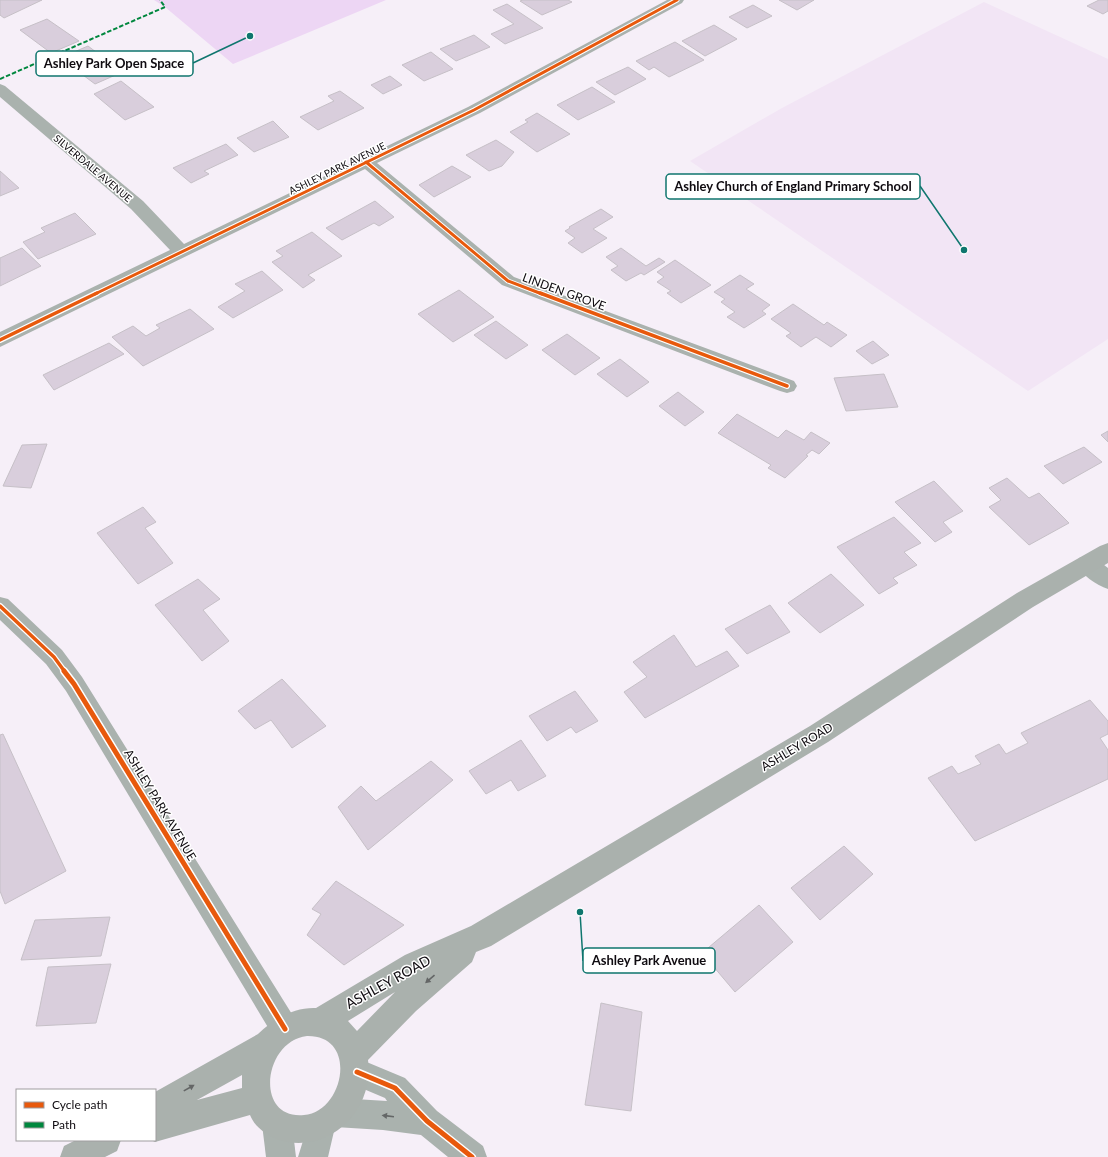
<svg xmlns="http://www.w3.org/2000/svg" width="1108" height="1157" font-family="Lato,sans-serif">
<rect width="100%" height="100%" fill="#f6eff8"/>
<polygon fill="#f2e5f5" points="984,2 1108,59 1108,339 1028,391 690,161 782,108"/>
<polygon fill="#edd6f4" points="154,0 386,0 233,64 165,7"/>
<g fill="#d9cedc" stroke="#c6c0c7">
<polygon points="0,0 42,0 4,18 0,15"/>
<polygon points="523,0 568,0 572,2 542,15 520,1"/>
<polygon points="779,0 814,0 797,10"/>
<polygon points="1099,0 1108,0 1108,11 1103,14 1087,6"/>
<polygon points="507,4 543,28 505,44 491,34 514,24 493,10"/>
<polygon points="753,5 772,16 747,28 729,17"/>
<polygon points="47,19 79,41 51,53 20,30"/>
<polygon points="714,25 737,39 705,56 682,41"/>
<polygon points="474,35 490,47 456,61 440,49"/>
<polygon points="675,42 704,60 669,77 654,67 649,70 636,61"/>
<polygon points="88,46 100,55 95,57 105,64 113,60 127,70 95,84 60,58"/>
<polygon points="431,52 453,69 424,81 402,65"/>
<polygon points="628,67 646,79 615,95 596,82"/>
<polygon points="390,76 402,85 383,94 371,85"/>
<polygon points="121,81 154,107 125,120 94,94"/>
<polygon points="592,87 615,102 578,120 557,105"/>
<polygon points="340,91 364,108 318,130 300,117 334,101 328,96"/>
<polygon points="537,113 570,134 537,152 510,132 528,122 525,120"/>
<polygon points="273,121 289,137 254,152 237,138"/>
<polygon points="496,140 514,152 502,166 489,171 466,155"/>
<polygon points="226,144 238,155 204,171 209,174 191,183 173,168"/>
<polygon points="452,166 471,177 434,197 419,185"/>
<polygon points="0,171 19,188 0,196"/>
<polygon points="375,201 394,217 379,226 374,223 342,240 326,228"/>
<polygon points="601,209 613,217 593,229 607,238 582,253 568,243 575,238 565,231 570,228 569,227"/>
<polygon points="75,213 96,234 38,259 23,242 45,232 41,228"/>
<polygon points="312,232 342,256 308,275 315,280 303,288 272,262 283,256 276,251"/>
<polygon points="22,248 41,266 0,286 0,258"/>
<polygon points="621,248 646,266 659,258 665,262 644,275 641,273 626,281 611,270 618,266 606,257"/>
<polygon points="675,260 711,285 681,303 667,293 671,291 657,282 664,277 657,272"/>
<polygon points="262,271 283,290 233,318 218,307 245,291 235,284"/>
<polygon points="740,275 754,284 746,289 770,305 762,311 766,314 744,328 727,317 735,312 721,302 725,299 714,292"/>
<polygon points="459,290 494,317 453,342 418,314"/>
<polygon points="793,304 824,325 827,322 847,335 831,347 816,337 801,347 786,336 791,333 771,319"/>
<polygon points="190,309 214,329 143,366 112,337 133,326 146,336 160,328 156,325"/>
<polygon points="496,321 528,345 506,359 474,335"/>
<polygon points="567,334 600,358 575,375 542,350"/>
<polygon points="873,341 889,355 872,364 856,351"/>
<polygon points="109,343 124,354 54,390 43,375"/>
<polygon points="620,359 649,382 627,397 597,374"/>
<polygon points="884,374 898,407 846,411 834,378"/>
<polygon points="678,392 704,412 685,426 659,406"/>
<polygon points="737,414 778,438 786,430 804,440 811,432 830,443 819,454 812,450 806,455 808,456 785,478 768,468 771,465 718,433"/>
<polygon points="1108,431 1108,442 1101,435"/>
<polygon points="47,444 31,488 3,486 22,445"/>
<polygon points="1084,447 1102,462 1063,484 1044,466"/>
<polygon points="1007,478 1029,498 1039,493 1069,523 1029,545 989,507 1001,500 989,488"/>
<polygon points="934,481 963,511 943,522 952,532 935,542 895,502"/>
<polygon points="143,507 156,522 145,528 173,563 138,584 97,533"/>
<polygon points="894,517 921,543 904,552 917,565 893,578 898,583 879,594 837,547"/>
<polygon points="831,574 864,605 820,633 788,603"/>
<polygon points="198,579 220,599 203,610 229,641 202,661 155,605"/>
<polygon points="770,605 790,632 747,654 725,629"/>
<polygon points="674,635 696,667 727,651 739,666 645,718 624,692 647,677 633,662"/>
<polygon points="282,679 326,726 292,748 271,720 255,729 238,711"/>
<polygon points="575,691 598,721 576,733 571,727 547,741 529,716"/>
<polygon points="1090,700 1108,721 1108,734 1100,738 1108,750 1108,779 975,841 928,778 952,766 958,774 981,764 975,756 999,744 1006,754 1028,743 1021,733"/>
<polygon points="3,734 66,871 5,904 0,891 0,735"/>
<polygon points="521,740 546,776 518,791 511,780 486,794 469,771"/>
<polygon points="431,761 453,780 368,850 338,807 361,786 376,801"/>
<polygon points="844,846 873,874 820,920 791,888"/>
<polygon points="336,881 404,925 344,965 307,935 321,914 312,909"/>
<polygon points="759,905 793,942 735,992 702,953"/>
<polygon points="110,917 101,956 21,960 35,920"/>
<polygon points="111,964 96,1023 36,1026 48,967"/>
<polygon points="601,1003 642,1012 631,1111 585,1105"/>
</g>
<g fill="none" stroke-linecap="round" stroke-linejoin="round">
<g fill="#aab2ae" fill-rule="evenodd">
<polygon points="667,0 684,0 682,3 480,113 377,163 514,277 794,381 797,386 794,391 787,393 780,391 502,285 365,169 0,347 0,332 170,250 131,209 0,97 0,84 5,86 143,201 184,244 468,107"/>
<path d="M 1087,555 L 1095,558 L 1108,568 L 1108,589 C 1096,585 1082,575 1076,564 L 1079,558 Z"/>
<polygon points="0,597 8,599 62,650 82,677 295,1019 299,1029 295,1039 285,1043 275,1039 66,691 46,664 0,620"/>
<polygon points="357,1058 405,1078 437,1111 483,1146 487,1157 448,1157 421,1135 383,1130 335,1127 328,1157 298,1157 311,1115 321,1110 324,1111 328,1103 338,1098 387,1101 385,1098 347,1082 343,1072 347,1062"/>
<polygon points="277,1109 287,1114 292,1124 296,1157 266,1157 262,1124 267,1114"/>
</g>
<g fill="#aab1ad" fill-rule="evenodd">
<path d="M 1108,543 L 1108,563 L 1033,607 L 828,742 L 491,946 L 476,952 L 472,962 L 416,1011 L 368,1060 C 375,1111 327,1157 276,1139 C 264,1133 255,1127 250,1115 L 155,1142 L 151,1140 L 155,1140 L 155,1092 L 258,1034 C 273,1019 294,1007 316,1008 L 405,955 L 471,926 L 810,726 L 1017,593 L 1100,546 ZM 395,992 L 357,1031 L 348,1021 ZM 307,1036 C 359,1035 344,1112 304,1115 C 254,1120 263,1041 307,1036 ZM 242,1075 L 242,1088 L 197,1100 Z"/>
<polygon points="76,1140 121,1140 117,1151 105,1157 60,1157 64,1146"/>
</g>
<polyline stroke="#00873e" stroke-width="2" stroke-dasharray="4.5 2" stroke-linecap="butt" points="0,79 165,7 160,0"/>
<defs>
<g id="cycleway-far2">
<polyline points="366,162 508,281 542,294"/>
<polyline points="95,294 474,110 677,0"/>
</g>
<g id="cycleway-far1">
<polyline points="540,293 787,386"/>
<polyline points="0,340 97,293"/>
<polyline points="0,606 54,657 65,672"/>
</g>
<g id="cycleway">
<polyline points="64,671 74,684 285,1029"/>
<polyline points="357,1072 395,1088 427,1121 472,1157"/>
</g>
</defs>
<use href="#cycleway-far2" stroke="#fff" stroke-width="5"/>
<use href="#cycleway-far1" stroke="#fff" stroke-width="6"/>
<use href="#cycleway" stroke="#fff" stroke-width="8"/>
<use href="#cycleway-far2" stroke="#e8590c" stroke-width="3"/>
<use href="#cycleway-far1" stroke="#e8590c" stroke-width="3.5"/>
<use href="#cycleway" stroke="#e8590c" stroke-width="5"/>
</g>
<defs><path id="oneway-solid" d="M-6-.8H1V-3.2L6.5 0L1 3.2V.8H-6Z"/></defs>
<g fill="#646666">
<use href="#oneway-solid" transform="translate(430 979) rotate(139)"/>
<use href="#oneway-solid" transform="translate(189 1088) rotate(-29)"/>
</g>
<use fill="#646767" href="#oneway-solid" transform="translate(388 1116) rotate(-173)"/>
<g text-anchor="middle" stroke-width="3" stroke-linejoin="round" paint-order="stroke">
<g font-size="10" fill="#0f0b10" stroke="#fff">
<text transform="translate(93 168) rotate(40)" y="4">SILVERDALE AVENUE</text>
<text transform="translate(337 168) rotate(-26)" y="4">ASHLEY PARK AVENUE</text>
</g>
<g font-size="12" fill="#0f0b10" stroke="#fff">
<text transform="translate(564 292) rotate(20)" y="4">LINDEN GROVE</text>
<text transform="translate(797 747) rotate(-31)" y="4">ASHLEY ROAD</text>
<text transform="translate(160 805) rotate(59)" y="4">ASHLEY PARK AVENUE</text>
</g>
<g font-size="14" fill="#0f0b10" stroke="#fff">
<text transform="translate(388 982) rotate(-29)" y="5">ASHLEY ROAD</text>
</g>
</g>
<path fill="none" stroke="#0f766e" stroke-width="1.5" d="M250 36L193 63M964 250L920 186M580 912L583 961"/>
<g fill="#0f766e" stroke="#fff" stroke-width="1.5">
<circle cx="250" cy="36" r="4"/>
<circle cx="964" cy="250" r="4"/>
<circle cx="580" cy="912" r="4"/>
</g>
<g fill="#fff" stroke="#0f766e" stroke-width="1.5">
<rect x="36" y="51" width="157" height="25" rx="4"/>
<rect x="666" y="174" width="254" height="25" rx="4"/>
<rect x="583" y="948" width="132" height="25" rx="4"/>
</g>
<g font-size="13" text-anchor="middle" font-weight="bold" fill="#0f0b10">
<text x="114" y="68">Ashley Park Open Space</text>
<text x="793" y="191">Ashley Church of England Primary School</text>
<text x="649" y="965">Ashley Park Avenue</text>
</g>
<rect x="16" y="1089" width="140" height="52" fill="#ffffff" stroke="#9f9d9f"/>
<rect x="24" y="1102" width="20" height="6" fill="#e8590c" stroke="#9f9d9f"/>
<text x="52" y="1109" font-size="12" fill="#0f0b10">Cycle path</text>
<rect x="24" y="1122" width="20" height="6" fill="#00873e" stroke="#9f9d9f"/>
<text x="52" y="1129" font-size="12" fill="#0f0b10">Path</text>
</svg>
